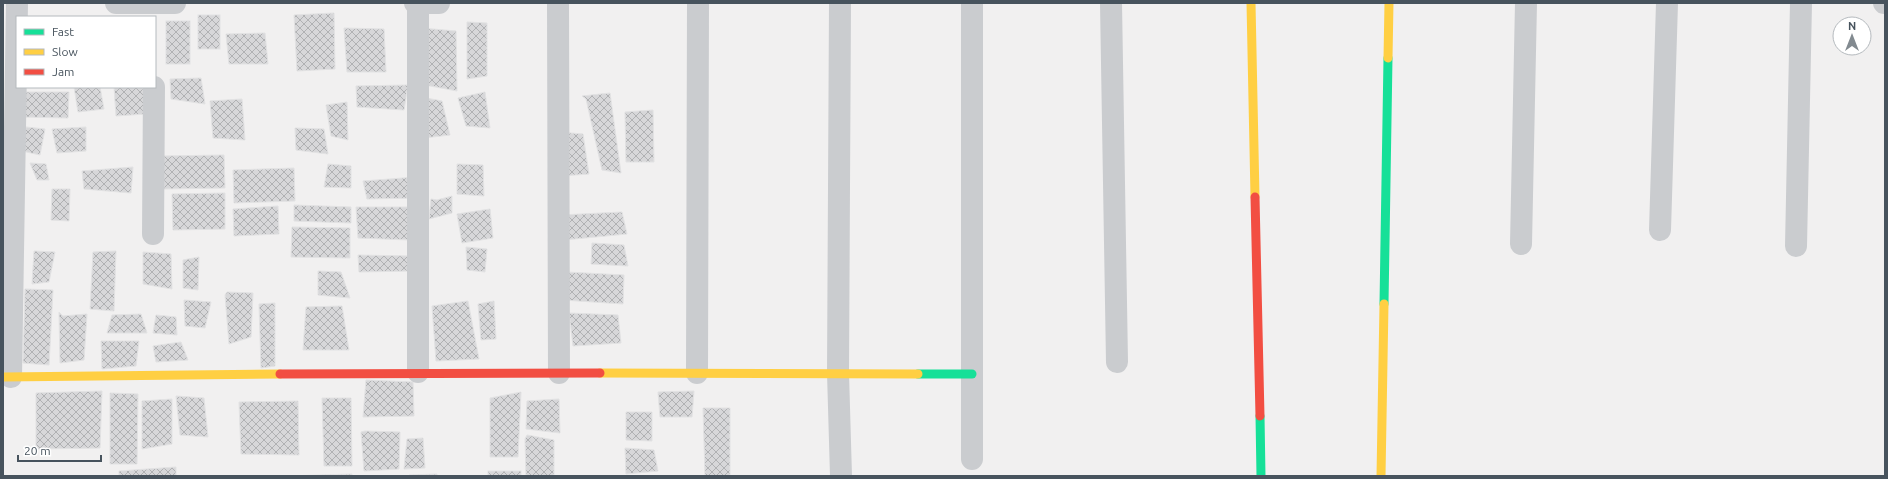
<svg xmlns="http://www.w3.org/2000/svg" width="1888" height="479" font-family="Ubuntu,sans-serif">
<defs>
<pattern id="building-cross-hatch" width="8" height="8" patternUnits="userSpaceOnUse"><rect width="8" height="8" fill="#d7d7d9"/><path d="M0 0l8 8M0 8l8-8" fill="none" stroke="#b0b1b3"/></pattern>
</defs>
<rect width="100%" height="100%" fill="#f1f0f0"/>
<g fill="url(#building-cross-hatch)" stroke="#e2e2e3">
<polygon points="334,13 335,69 297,71 294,15"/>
<rect x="198" y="15" width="22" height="34"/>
<rect x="166" y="21" width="24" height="43"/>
<polygon points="467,22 487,23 487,76 467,79"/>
<polygon points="344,28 384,29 386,72 347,72"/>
<polygon points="421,28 456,31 457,91 425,85"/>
<polygon points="265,33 268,64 229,64 226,34"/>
<polygon points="201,78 205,104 171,99 170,79"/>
<polygon points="408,85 404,110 357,107 356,86"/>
<polygon points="74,87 100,87 104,109 78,112"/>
<polygon points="114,87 143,87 145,114 116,116"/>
<polygon points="19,92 69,92 68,118 23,117"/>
<polygon points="485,92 490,128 466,126 458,98"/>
<polygon points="610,93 621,173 602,170 586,99 582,96"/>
<polygon points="421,97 442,101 450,135 424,138"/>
<polygon points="242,99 245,140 213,138 210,101"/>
<polygon points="347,102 348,140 331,136 326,105"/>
<polygon points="653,110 654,162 626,162 625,112"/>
<polygon points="26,127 45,129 40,155 22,151"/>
<polygon points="86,127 86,151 57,153 52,129"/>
<polygon points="295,128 324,129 328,154 296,150"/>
<polygon points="559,132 583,134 589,174 561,176"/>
<polygon points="224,155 225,188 164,189 163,156"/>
<polygon points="30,163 46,164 49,180 37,180"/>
<polygon points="328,164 351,166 351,188 324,187"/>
<polygon points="457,164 483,165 484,196 457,194"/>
<polygon points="133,167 131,193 84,189 82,171"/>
<polygon points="294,168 295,201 234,203 233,170"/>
<polygon points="416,177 416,198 367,199 363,181"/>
<polygon points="52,189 70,189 69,221 51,220"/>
<polygon points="225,193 225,229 173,230 172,194"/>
<polygon points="452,196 452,213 429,219 431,199 437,200"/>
<polygon points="294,205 351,207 351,223 294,221"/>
<polygon points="278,206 279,234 234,236 233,209"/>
<polygon points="356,207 409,207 409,240 358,238"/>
<polygon points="490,209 493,238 462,243 457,214"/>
<polygon points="622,212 627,234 564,240 561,215"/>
<polygon points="292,227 350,228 350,258 291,257"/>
<polygon points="592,243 624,245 628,266 591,264"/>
<polygon points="466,247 487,249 485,272 467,270"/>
<polygon points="34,251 55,252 49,282 32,284"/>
<polygon points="116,251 114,311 90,309 93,252"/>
<polygon points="143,252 171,254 172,289 143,284"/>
<polygon points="358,255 411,256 411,271 359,272"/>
<polygon points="199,257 198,290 183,288 183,260"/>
<polygon points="318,271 341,272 350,298 318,295"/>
<polygon points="566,272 624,275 623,304 563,300"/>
<polygon points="25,289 53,290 49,365 23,363"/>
<polygon points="227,292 253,293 251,337 229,344 225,295"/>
<polygon points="184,300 211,302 205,328 185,326"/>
<polygon points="468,301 479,359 436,361 432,306"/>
<polygon points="494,301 496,339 481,340 478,304"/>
<polygon points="275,303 275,366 261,368 259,304"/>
<polygon points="342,306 349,350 303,350 306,307"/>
<polygon points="59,312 63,316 87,314 84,360 60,363"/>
<polygon points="569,313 618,315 621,343 573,346"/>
<polygon points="141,314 147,333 107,333 112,315"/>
<polygon points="156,315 176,317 177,335 153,333"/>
<polygon points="101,341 139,341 136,366 102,369"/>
<polygon points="181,342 188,360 156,362 153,346"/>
<polygon points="366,380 413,382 414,416 363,417"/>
<polygon points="102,391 100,448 36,449 36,393"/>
<polygon points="694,391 692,417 660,417 658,392"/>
<polygon points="521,392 518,457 490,457 490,398"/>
<polygon points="110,393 138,394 137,464 110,464"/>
<polygon points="176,396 204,398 208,437 180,435"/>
<polygon points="322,398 351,398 352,466 324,466"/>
<polygon points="172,399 172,444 142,449 142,401"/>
<polygon points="559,399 560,433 526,429 527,401"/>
<polygon points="298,401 299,455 241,454 239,402"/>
<polygon points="703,408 730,408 730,476 705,476"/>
<polygon points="626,412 652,412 652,441 626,440"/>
<polygon points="365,431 400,432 399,469 364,471 361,432"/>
<polygon points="527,435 554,440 554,476 526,476 525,439"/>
<polygon points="423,438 425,468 404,469 407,439"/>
<polygon points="625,448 654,450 658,471 626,474"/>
<polygon points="176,467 176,476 119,476 119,471"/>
<rect x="488" y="471" width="33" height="5"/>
<polygon points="352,474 352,476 287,476"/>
<polygon points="437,474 437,476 409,476 409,475"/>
</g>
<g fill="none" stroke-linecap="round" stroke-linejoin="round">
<g stroke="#cacccf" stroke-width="22">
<polyline points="116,3 175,3"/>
<polyline points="415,3 439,3"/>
<polyline points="418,3 418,372"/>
<polyline points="558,3 559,373"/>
<polyline points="840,3 838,373 841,476"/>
<polyline points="972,3 972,459"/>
<polyline points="1111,3 1117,362"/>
<polyline points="1884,3 1885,3"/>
<polyline points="1660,230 1667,3"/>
<polyline points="153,234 154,87"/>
<polyline points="1521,244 1526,3"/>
<polyline points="1796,246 1801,3"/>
<polyline points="697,373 698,3"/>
<polyline points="11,377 17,3"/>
</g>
<g stroke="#16e098" stroke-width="9">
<polyline points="1384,304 1388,58"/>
<polyline points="918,374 972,374"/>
<polyline points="1260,416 1261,476"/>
</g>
<g stroke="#ffcf43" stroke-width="9">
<polyline points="1251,3 1255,197"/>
<polyline points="1388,58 1389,3"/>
<polyline points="600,373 918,374"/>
<polyline points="3,377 280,374"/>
<polyline points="1381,476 1384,304"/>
</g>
<g stroke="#f24e42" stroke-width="9">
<polyline points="1255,197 1260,416"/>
<polyline points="280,374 600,373"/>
</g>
</g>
<rect width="1888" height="479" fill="none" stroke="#47535d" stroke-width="8"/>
<rect x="16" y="16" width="140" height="72" fill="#ffffff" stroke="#b5babe"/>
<rect x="24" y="29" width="20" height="6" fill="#16e098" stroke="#b5babe"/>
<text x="52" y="36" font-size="12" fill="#47535d">Fast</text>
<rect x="24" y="49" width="20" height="6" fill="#ffcf43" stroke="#b5babe"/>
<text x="52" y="56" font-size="12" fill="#47535d">Slow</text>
<rect x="24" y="69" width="20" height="6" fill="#f24e42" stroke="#b5babe"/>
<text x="52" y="76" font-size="12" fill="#47535d">Jam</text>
<g transform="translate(1852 36)"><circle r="19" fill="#ffffff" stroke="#b5babe"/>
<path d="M0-3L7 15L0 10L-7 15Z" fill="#828a90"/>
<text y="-6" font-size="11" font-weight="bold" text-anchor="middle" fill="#47535d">N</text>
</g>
<path d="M18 455v6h83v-6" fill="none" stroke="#47535d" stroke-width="2"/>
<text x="24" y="455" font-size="12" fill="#47535d" stroke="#ffffff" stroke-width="3" paint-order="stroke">20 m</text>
</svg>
